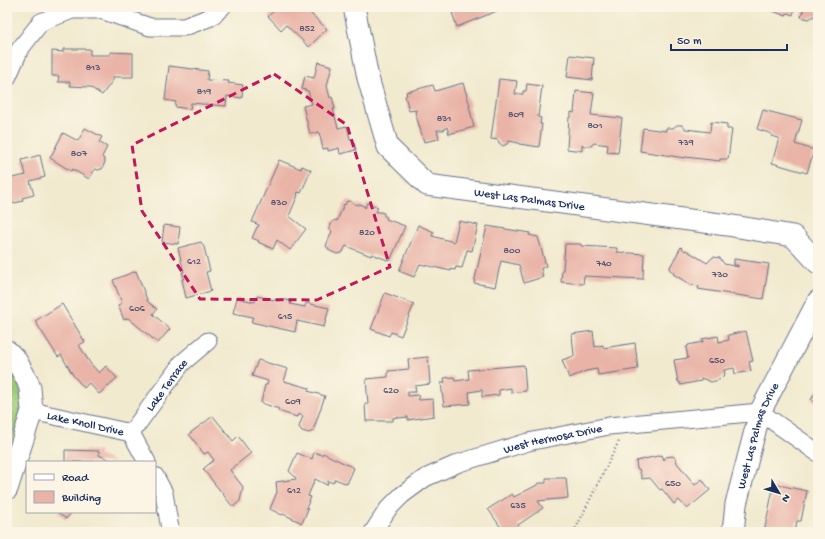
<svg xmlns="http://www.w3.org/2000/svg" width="825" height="539" font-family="'Gochi Hand',sans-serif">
<defs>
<pattern id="grass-dots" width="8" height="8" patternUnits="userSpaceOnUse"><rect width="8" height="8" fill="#9dcb79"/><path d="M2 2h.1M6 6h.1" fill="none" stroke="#7fa566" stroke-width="1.8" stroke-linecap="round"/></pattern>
</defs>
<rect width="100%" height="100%" fill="#fcf5e5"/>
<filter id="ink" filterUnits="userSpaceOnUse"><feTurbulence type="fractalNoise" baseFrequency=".025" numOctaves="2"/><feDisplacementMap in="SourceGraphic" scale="8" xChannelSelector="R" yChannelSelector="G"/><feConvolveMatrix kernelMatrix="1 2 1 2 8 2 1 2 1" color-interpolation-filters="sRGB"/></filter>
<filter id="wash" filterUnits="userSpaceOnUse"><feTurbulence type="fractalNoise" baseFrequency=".012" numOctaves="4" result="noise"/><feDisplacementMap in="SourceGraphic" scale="16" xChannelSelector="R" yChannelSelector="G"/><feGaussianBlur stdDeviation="0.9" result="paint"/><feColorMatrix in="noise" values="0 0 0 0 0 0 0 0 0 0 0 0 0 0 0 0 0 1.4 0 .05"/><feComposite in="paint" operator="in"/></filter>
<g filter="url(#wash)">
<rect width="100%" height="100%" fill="#f1eacf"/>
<path fill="url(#grass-dots)" stroke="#5c7d6c" d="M 7,367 C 34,392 17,427 7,456 Z"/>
<g id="blocks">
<g fill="#e9b4a7">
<polygon points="270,7 307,7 311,10 309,12 327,29 309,47 286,25 281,30 268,16 274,11"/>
<polygon points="450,7 496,7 497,11 457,27"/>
<polygon points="766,7 795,7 793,15 787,13 786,16 765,8"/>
<polygon points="801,7 818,7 818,17 814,16 809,19 801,17 804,8"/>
<polygon points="63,49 90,49 90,55 110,55 110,52 133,53 133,77 113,77 113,80 102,95 90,87 70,86 70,82 58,82 59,76 52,76 52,51 63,52"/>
<polygon points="570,55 594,58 592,80 567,77"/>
<polygon points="318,62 332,66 327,86 330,98 332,97 335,109 333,109 338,128 347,126 350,139 353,139 356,150 340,154 339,148 328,151 328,148 323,149 319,132 310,134 303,106 312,104 308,91 302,89 305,76 314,78"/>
<polygon points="169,66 208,71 207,80 229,81 228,83 243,85 242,98 227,96 226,106 191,103 190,109 175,107 176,102 165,100"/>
<polygon points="499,79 517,81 515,94 523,94 523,91 526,91 527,84 542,86 538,117 541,118 540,124 542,124 539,147 519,144 519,143 509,141 507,144 503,146 499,143 498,140 491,139"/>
<polygon points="463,83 470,106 469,106 474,127 449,134 447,127 444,130 437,130 439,139 424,142 415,112 416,111 416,110 409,111 405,96 407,95 406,92 433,85 435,91"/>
<polygon points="576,91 594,93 591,115 622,118 618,153 607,152 608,145 594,143 591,146 584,146 582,144 582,151 567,149 569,117 571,117 571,112 574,113"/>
<polygon points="763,110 802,120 795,144 814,150 807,173 772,163 779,138 771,136 772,134 757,129"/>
<polygon points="711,122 727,124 727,129 732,129 728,159 720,159 720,161 685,157 685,158 640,151 643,128 666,131 666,128 673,128 677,125 682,125 685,129 710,132"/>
<polygon points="85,128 102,137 99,142 107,147 102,157 104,159 105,162 102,169 98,170 95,169 89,179 72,169 71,171 50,158 63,133 78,141"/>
<polygon points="40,155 45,177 30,181 34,195 22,198 23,201 7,205 7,179 26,175 22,160"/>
<polygon points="279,160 301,169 302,166 311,170 301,193 298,192 297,195 298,195 289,216 306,229 290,250 277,240 273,249 258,242 259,241 252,238 257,227 258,227 259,225 252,222"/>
<polygon points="347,201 350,201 357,205 359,204 364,206 365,208 367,203 378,207 376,212 380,212 384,213 384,216 387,217 386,219 405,226 390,261 372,254 371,256 346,246 342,253 337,254 330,251 326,246 332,231 330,230 330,227 332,222 335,220 337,221 344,204 345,205"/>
<polygon points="459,221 478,225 472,251 467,250 462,268 456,267 455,270 451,269 451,271 420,264 414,277 399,271 418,225 434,232 432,236 454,242"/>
<polygon points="164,225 180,227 178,244 162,242"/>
<polygon points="487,226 530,233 529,235 538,237 546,266 541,268 543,277 524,283 519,265 501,261 495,287 474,283"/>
<polygon points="201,242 204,247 210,271 206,272 211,291 186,298 182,279 184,279 182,272 184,272 178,248"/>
<polygon points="565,244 581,244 581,246 617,248 617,252 644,254 643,279 584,276 583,284 561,282 562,270 563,270"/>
<polygon points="681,247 685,251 686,250 707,263 713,257 720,258 724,264 738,267 738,265 734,265 734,259 769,264 763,299 698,289 699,286 691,285 673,274 674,273 669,269"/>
<polygon points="136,271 148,302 157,309 153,314 170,329 158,343 128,318 124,320 118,305 122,303 113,280"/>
<polygon points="385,293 414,304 401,336 391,332 389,336 371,329"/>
<polygon points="257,296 279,301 280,299 291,301 290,304 305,307 306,303 329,308 324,327 297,321 295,332 251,322 253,317 233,313 237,298 255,302"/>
<polygon points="62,304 85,342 79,345 90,363 99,373 106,366 117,378 99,394 89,383 84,388 73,375 63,358 61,355 58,357 35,321"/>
<polygon points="593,331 595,347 603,345 603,348 635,343 638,369 598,375 597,369 586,371 569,378 562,360 574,356 572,334"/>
<polygon points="746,331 753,361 749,362 751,371 735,374 734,368 724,370 725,374 719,380 711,382 704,379 701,379 701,381 680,385 680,382 678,382 674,360 688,358 686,347 688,347 688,345 703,342 702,339 718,336 719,342 729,340 728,335"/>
<polygon points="428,357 430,384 415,386 416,392 408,392 408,396 418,395 419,400 433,399 434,416 408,420 408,417 398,418 398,417 393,418 393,421 366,421 365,404 368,404 366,379 388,377 388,371 409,369 408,359"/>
<polygon points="258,360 288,369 284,381 309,388 308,391 325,396 313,431 309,433 302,431 299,427 303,416 298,414 297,417 278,411 279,409 261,403 265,385 267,385 268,381 252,376"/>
<polygon points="524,365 526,391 511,393 511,388 499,390 499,395 482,397 482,390 469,392 470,404 444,406 441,383 445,382 444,378 454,377 455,381 469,379 468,370"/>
<polygon points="818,388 818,404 811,400"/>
<polygon points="213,416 233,441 238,436 251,453 230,470 243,487 240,501 233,507 203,469 214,460 208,452 204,454 189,434"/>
<polygon points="65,450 99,451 99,455 114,462 65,462"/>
<polygon points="314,452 322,455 323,453 354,468 347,484 335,479 333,483 328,481 327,485 315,479 308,496 311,497 306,508 308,509 302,523 283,514 282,515 270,509 277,492 276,482 296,479 296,478 289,471 297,453 312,459"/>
<polygon points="662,455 664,460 666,457 673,456 676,459 677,463 695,485 702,479 710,490 687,509 679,500 674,504 662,489 660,490 650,478 642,479 639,469 637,469 636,461"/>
<polygon points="546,478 566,478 568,498 538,501 543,508 518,525 523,531 521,532 504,532 488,509 512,494 514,497 537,485 538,483 546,483"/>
<polygon points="774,484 807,491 801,521 797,521 795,532 764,532"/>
<polygon points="57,512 72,512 66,519"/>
</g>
</g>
</g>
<g filter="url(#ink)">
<use href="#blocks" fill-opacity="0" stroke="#667086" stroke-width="1"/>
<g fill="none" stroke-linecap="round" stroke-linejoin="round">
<defs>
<g id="minor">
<polyline points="7,78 20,49 41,22 72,10 101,10 150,27 184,27 211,17 222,7"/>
<path id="s1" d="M 32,411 L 131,433 L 147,462"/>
<path id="s2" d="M 131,433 L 182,363 L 208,341"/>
<polyline points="155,476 164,493 170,529"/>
<path id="s3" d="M 373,532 L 388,509 L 402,495 L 425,478 L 459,463 L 528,442 L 609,426 L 760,412 L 818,453"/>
</g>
<g id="tertiary">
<path id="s4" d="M 355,7 L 355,12 L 368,78 L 388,147 L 427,185 L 727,225 L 793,236 L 818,263"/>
<polyline points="7,351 16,360 27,380 30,388 32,411 7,489"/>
<path id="s5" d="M 733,532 L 736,504 L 760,412 L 818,301"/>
</g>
</defs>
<use href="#minor" stroke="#667086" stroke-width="19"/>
<use href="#tertiary" stroke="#667086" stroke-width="23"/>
<polyline stroke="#667086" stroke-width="2.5" stroke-dasharray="1 3" stroke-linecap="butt" points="574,532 619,441"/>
<use href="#minor" stroke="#fff" stroke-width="17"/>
<use href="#tertiary" stroke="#fff" stroke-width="21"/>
</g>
</g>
<path fill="none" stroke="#c2185b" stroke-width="3" stroke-dasharray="8 5" stroke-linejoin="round" d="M 274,74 L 347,125 L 390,267 L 317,300 L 200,299 L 142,211 L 132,145 Z"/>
<g text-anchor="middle" stroke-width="4" stroke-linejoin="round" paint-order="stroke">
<g font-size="10" fill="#4e5070">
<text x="307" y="31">852</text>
<text x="93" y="70">813</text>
<text x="204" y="94">819</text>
<text x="516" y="117">809</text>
<text x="444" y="121">831</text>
<text x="595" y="128">801</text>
<text x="686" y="145">739</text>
<text x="79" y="156">807</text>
<text x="279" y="205">830</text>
<text x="367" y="235">820</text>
<text x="512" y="253">800</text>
<text x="194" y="264">612</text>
<text x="604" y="266">740</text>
<text x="720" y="277">730</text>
<text x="137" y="311">606</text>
<text x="285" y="319">615</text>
<text x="717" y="363">650</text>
<text x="391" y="393">620</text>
<text x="293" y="404">609</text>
<text x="673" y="486">650</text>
<text x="294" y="493">612</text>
<text x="518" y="508">635</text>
</g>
<g font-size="12" fill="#1b2f5e" stroke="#fcf5e5">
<text dy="4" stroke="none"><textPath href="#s4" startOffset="302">West Las Palmas Drive</textPath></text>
<text dy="4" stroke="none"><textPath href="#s2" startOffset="60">Lake Terrace</textPath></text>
<text dy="4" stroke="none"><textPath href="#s1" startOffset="55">Lake Knoll Drive</textPath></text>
<text dy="4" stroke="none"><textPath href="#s5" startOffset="100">West Las Palmas Drive</textPath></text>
<text dy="4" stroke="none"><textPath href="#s3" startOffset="210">West Hermosa Drive</textPath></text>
</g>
</g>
<rect width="825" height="539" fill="none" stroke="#fcf5e5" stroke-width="24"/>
<rect x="26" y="461" width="130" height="52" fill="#fcf5e5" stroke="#a2a6af"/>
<rect x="34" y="474" width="20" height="6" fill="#ffffff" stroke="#a2a6af"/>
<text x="62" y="481" font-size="12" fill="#1b2f5e">Road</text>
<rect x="34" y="491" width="20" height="12" fill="#e9b4a7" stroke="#a2a6af"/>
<text x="62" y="501" font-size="12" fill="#1b2f5e">Building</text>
<g transform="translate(779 493) rotate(128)" stroke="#fcf5e5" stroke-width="3" paint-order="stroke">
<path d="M0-3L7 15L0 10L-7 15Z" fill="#1b2f5e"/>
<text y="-6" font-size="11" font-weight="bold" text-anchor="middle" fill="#1b2f5e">N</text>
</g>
<path d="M671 44v6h116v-6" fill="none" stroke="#1b2f5e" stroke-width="2"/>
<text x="677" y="44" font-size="12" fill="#1b2f5e" stroke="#fcf5e5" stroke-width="3" paint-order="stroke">50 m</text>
</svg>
